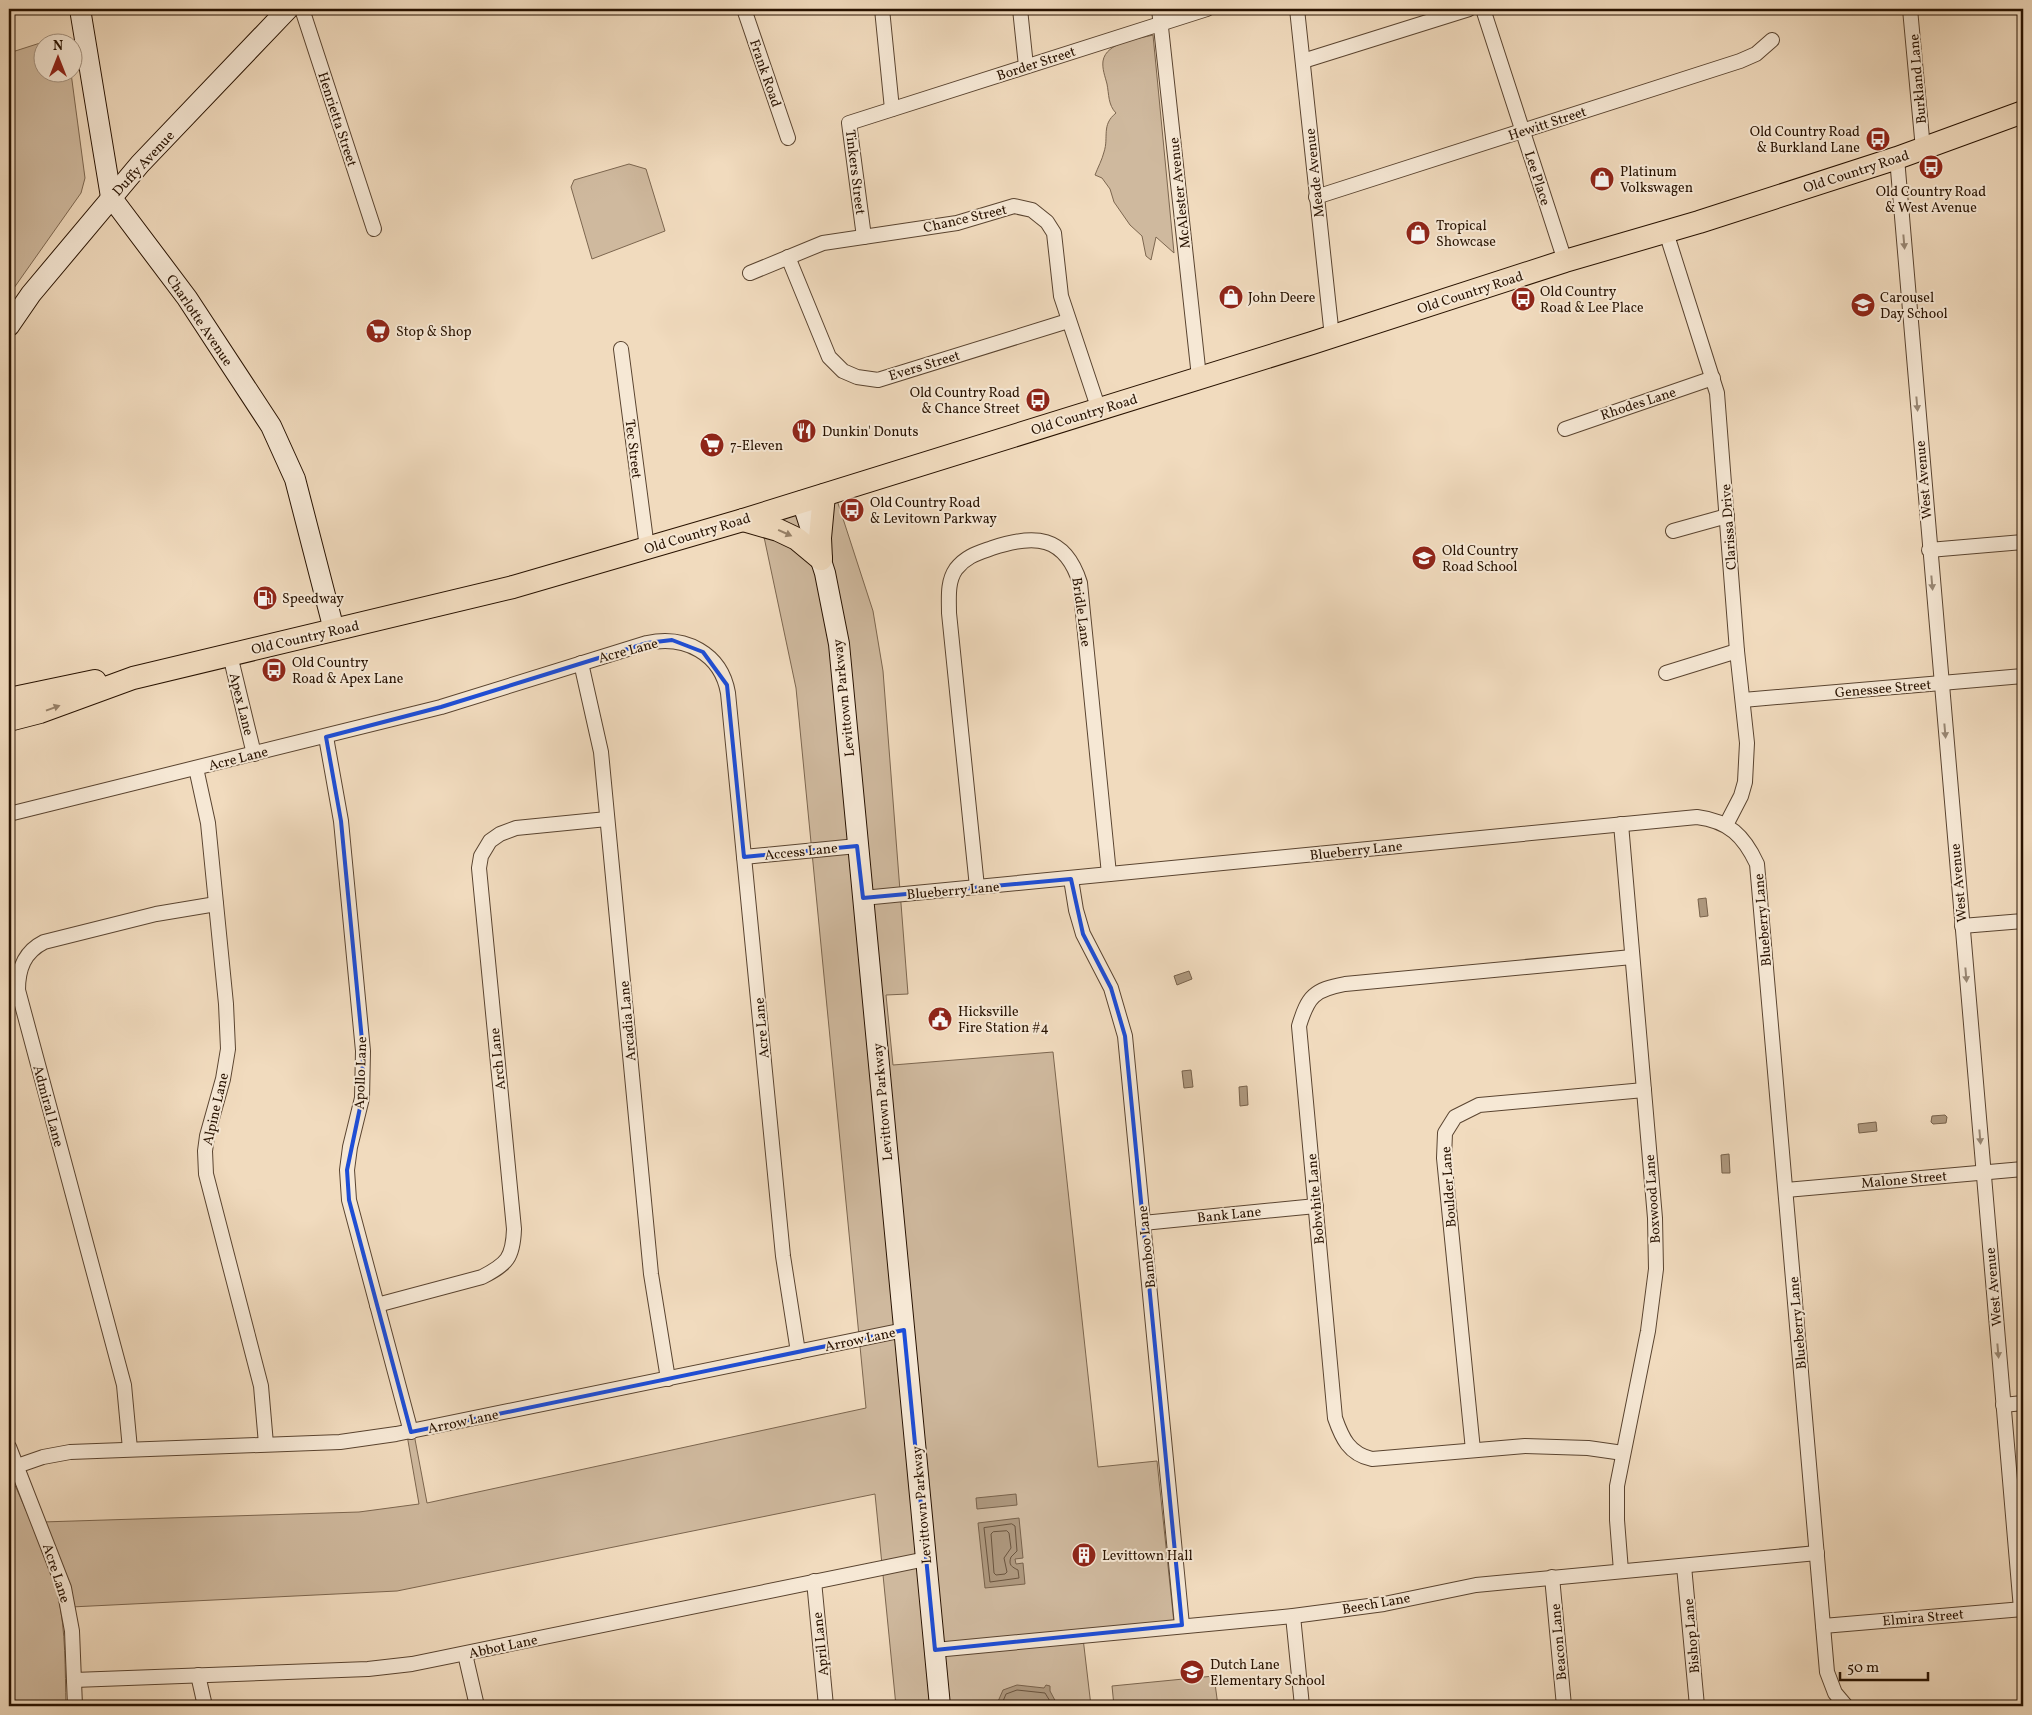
<svg xmlns="http://www.w3.org/2000/svg" width="2032" height="1715" font-family="Vollkorn,serif">
<rect width="100%" height="100%" fill="#f1dbbe"/>
<filter id="stains"><feTurbulence type="fractalNoise" baseFrequency=".004" numOctaves="4"/><feColorMatrix values="0 0 0 0 .2 0 0 0 0 .09 0 0 0 0 .02 0 0 0 .5 -.17"/></filter>
<radialGradient id="worn" r=".72"><stop offset=".6" stop-color="#630" stop-opacity="0"/><stop offset="1" stop-color="#630" stop-opacity=".3"/></radialGradient>
<g fill="#cfb99e" stroke="#7c664f">
<path d="M 1153,35 L 1174,253 L 1156,237 L 1151,260 L 1146,256 L 1142,236 L 1130,225 L 1114,202 L 1110,189 L 1102,178 L 1095,175 C 1098,167 1102,160 1104,152 C 1109,137 1101,125 1116,113 C 1108,105 1109,94 1107,84 C 1105,76 1102,69 1103,61 C 1106,42 1138,39 1153,35 Z"/>
<polygon points="62,36 65,42 42,42 42,72 71,73 85,178 81,193 9,295 9,53"/>
<polygon points="629,164 646,169 665,231 592,259 571,187 574,180"/>
<polygon points="835,494 873,611 883,671 908,994 886,995 893,1065 1053,1052 1098,1467 1157,1461 1174,1623 1083,1638 1091,1706 896,1706 875,1494 397,1591 71,1607 42,1522 359,1512 419,1504 407,1435 414,1434 427,1503 866,1408 796,688 760,518"/>
<path d="M 9,1471 C 25,1510 48,1555 58,1596 C 66,1631 65,1670 66,1706 L 9,1706 Z"/>
<polygon points="1214,1676 1218,1706 1114,1706 1112,1686"/>
</g>
<g fill="#ad977d" stroke="#78624b">
<polygon points="1706,898 1708,916 1700,917 1698,899"/>
<polygon points="1189,971 1192,979 1177,985 1174,976"/>
<polygon points="1191,1070 1193,1087 1184,1088 1182,1071"/>
<polygon points="1247,1086 1248,1105 1240,1106 1239,1087"/>
<polygon points="1945,1115 1947,1117 1946,1123 1933,1124 1931,1122 1932,1116"/>
<polygon points="1876,1122 1877,1131 1859,1133 1858,1124"/>
<polygon points="1729,1154 1730,1173 1722,1173 1721,1155"/>
<polygon points="1016,1494 1017,1505 977,1509 976,1498"/>
<polygon points="1019,1518 1023,1558 1015,1559 1016,1564 1023,1563 1025,1584 985,1588 978,1523"/>
<polygon points="1017,1685 1044,1688 1046,1685 1050,1686 1050,1691 1058,1706 996,1706 1003,1690"/>
</g>
<g fill="none" stroke-linecap="round" stroke-linejoin="round">
<g stroke="#6a543e" stroke-width="1">
<path d="M 1012,1524 L 1015,1526 L 1017,1551 L 1011,1557 C 1008,1565 1012,1567 1018,1570 L 1019,1578 L 990,1582 L 984,1528 Z"/>
<polygon points="1007,1531 1009,1533 1011,1548 1004,1558 1007,1572 1005,1574 996,1575 994,1573 991,1534 993,1532"/>
<polyline points="1001,1706 1006,1694 1017,1690 1045,1693 1053,1706"/>
</g>
<defs>
<g id="street">
<polyline points="302,9 374,229"/>
<polyline points="744,9 788,138"/>
<polyline points="882,9 892,109"/>
<polyline points="1020,9 1026,66"/>
<polyline points="1159,9 1199,377"/>
<polyline points="1297,9 1332,337"/>
<polyline points="1483,9 1565,261"/>
<polyline points="1910,9 1923,149"/>
<polyline points="1303,61 1469,9"/>
<polyline points="1897,158 2021,1609"/>
<polyline points="1316,197 1740,61 1756,54 1772,40"/>
<polyline points="1666,232 1717,393 1737,651 1747,743 1745,782 1741,796 1726,825"/>
<polyline points="864,237 849,123 1207,9"/>
<polyline points="788,257 829,357 843,371 857,377 878,380 1068,321"/>
<polyline points="750,273 823,243 957,223 1014,206 1032,210 1047,222 1054,233 1061,296 1099,410"/>
<polyline points="621,349 647,548"/>
<polyline points="1565,429 1713,378"/>
<polyline points="1673,531 1727,516"/>
<polyline points="1929,550 2023,542"/>
<polyline points="230,655 254,754"/>
<polyline points="581,663 601,752 651,1274 668,1379"/>
<polyline points="1666,673 1737,651"/>
<polyline points="1743,700 2023,676"/>
<polyline points="326,737 341,821 363,1051 362,1098 350,1147 347,1170 349,1200 411,1432"/>
<polyline points="196,768 208,823 226,1004 228,1049 223,1079 207,1136 205,1151 206,1174 261,1386 266,1444"/>
<path d="M 9,814 L 441,707 L 647,643 C 685,635 721,653 728,693 L 783,1256 L 798,1352"/>
<polyline points="1621,824 1655,1218 1656,1269 1648,1331 1617,1486 1617,1520 1621,1571"/>
<polyline points="744,857 857,846"/>
<polyline points="1071,879 1076,910 1083,934 1111,988 1125,1036 1182,1625"/>
<path d="M 977,887 L 949,613 C 949,598 947,582 956,569 C 966,556 978,553 992,548 C 1034,534 1065,535 1080,583 L 1109,874"/>
<path d="M 863,898 L 1697,817 C 1729,821 1744,836 1757,864 L 1827,1672 L 1835,1693 L 1846,1706"/>
<polyline points="1962,926 2023,921"/>
<polyline points="1786,1190 2023,1169"/>
<polyline points="1143,1223 1316,1206"/>
<path d="M 377,1305 L 482,1277 C 507,1264 513,1258 514,1229 L 481,889 L 479,868 L 481,856 L 490,841 L 500,834 L 516,828 L 607,819"/>
<polyline points="2003,1405 2023,1403"/>
<polyline points="9,1447 64,1588 72,1631 75,1706"/>
<path d="M 130,1449 L 124,1385 L 18,990 C 18,969 24,952 44,942 L 156,914 L 216,904"/>
<polyline points="1473,1450 1444,1158 1445,1133 1455,1117 1479,1105 1644,1090"/>
<path d="M 1623,1453 L 1588,1448 L 1525,1446 L 1372,1459 C 1349,1454 1342,1438 1335,1418 L 1299,1026 C 1308,996 1314,990 1345,984 L 1632,957"/>
<polyline points="17,1466 43,1457 70,1452 340,1442 396,1434 904,1330"/>
<polyline points="1684,1566 1697,1706"/>
<polyline points="1552,1577 1564,1706"/>
<polyline points="814,1581 826,1706"/>
<polyline points="1293,1616 1302,1706"/>
<polyline points="1823,1626 2023,1609"/>
<polyline points="935,1650 1293,1616 1384,1604 1476,1585 1817,1553"/>
<polyline points="465,1654 477,1706"/>
<polyline points="198,1675 205,1706"/>
<polyline points="74,1680 368,1669 412,1664 926,1559"/>
</g>
<g id="secondary">
<polyline points="80,9 111,197 187,298 271,426 295,479 334,630"/>
<polyline points="9,326 31,294 140,164 288,9"/>
<polyline points="802,501 825,573 839,644 940,1706"/>
</g>
<g id="primary">
<polyline points="743,520 778,530 797,539 821,559"/>
<polyline points="821,559 820,538 824,495"/>
<polyline points="9,699 95,681"/>
<polyline points="9,720 40,712 133,678 513,587 743,520 1312,343 1565,261 1699,222 1897,158 2023,112"/>
</g>
</defs>
<use href="#street" stroke="#5a4430" stroke-width="16"/>
<use href="#secondary" stroke="#281200" stroke-width="22"/>
<use href="#primary" stroke="#281200" stroke-width="24"/>
<use href="#street" stroke="#f6e8d5" stroke-width="14"/>
<use href="#secondary" stroke="#f6e8d5" stroke-width="20"/>
<use href="#primary" stroke="#f1dbbe" stroke-width="22"/>
</g>
<defs><path id="oneway-solid" d="M-6-.8H1V-3.2L6.5 0L1 3.2V.8H-6Z" transform="scale(1.25)"/></defs>
<g fill="#998875">
<use href="#oneway-solid" transform="translate(1904 242) rotate(85)"/>
<use href="#oneway-solid" transform="translate(1917 404) rotate(85)"/>
<use href="#oneway-solid" transform="translate(1932 583) rotate(85)"/>
<use href="#oneway-solid" transform="translate(1945 731) rotate(85)"/>
<use href="#oneway-solid" transform="translate(1966 975) rotate(85)"/>
<use href="#oneway-solid" transform="translate(1980 1137) rotate(85)"/>
<use href="#oneway-solid" transform="translate(1998 1351) rotate(85)"/>
</g>
<g fill="#978168">
<use href="#oneway-solid" transform="translate(785 533) rotate(24)"/>
<use href="#oneway-solid" transform="translate(53 708) rotate(-20)"/>
</g>
<path fill="none" stroke="#1d4ed8" stroke-width="4" stroke-linejoin="round" d="M 672,640 L 703,652 L 727,685 L 744,857 L 857,846 L 863,898 L 1071,879 L 1083,934 L 1111,988 L 1125,1036 L 1182,1625 L 935,1650 L 904,1330 L 411,1432 L 349,1200 L 347,1170 L 362,1098 L 363,1051 L 341,821 L 326,737 L 441,707 L 647,643 Z"/>
<defs>
<symbol id="bus-disc" viewBox="-11 -11 22 22"><circle r="9.5" fill="#8f2418" stroke="#f6e8d5"/><path d="M-5-6H5V4H4V6H2V4H-2V6H-4V4H-5ZM-3.5-4V0h7V-4ZM-3.5 1.2v1.5H-2V1.2ZM2 1.2v1.5H3.5V1.2Z" fill="#fff"/></symbol>
<symbol id="shop-disc" viewBox="-11 -11 22 22"><circle r="9.5" fill="#8f2418" stroke="#f6e8d5"/><path d="M-5-2.5h2.3a2.7 3.5 0 0 1 5.4 0H5L5.5 6h-11ZM-1.5-2.5h3a1.5 2.3 0 0 0-3 0Z" fill="#fff"/></symbol>
<symbol id="school-disc" viewBox="-11 -11 22 22"><circle r="9.5" fill="#8f2418" stroke="#f6e8d5"/><path d="M0-5L7-2L0 1L-7-2ZM-4 1L0 2.5L4 1V4Q0 6-4 4Z" fill="#fff"/></symbol>
<symbol id="supermarket-disc" viewBox="-11 -11 22 22"><circle r="9.5" fill="#8f2418" stroke="#f6e8d5"/><path d="M-6-5.5h2.5l.6 2H6L4.5 2H-2.5L-4.4-4H-6ZM-1.5 3.2a1.3 1.3 0 1 0 .1 0ZM3 3.2a1.3 1.3 0 1 0 .1 0Z" fill="#fff"/></symbol>
<symbol id="restaurant-disc" viewBox="-11 -11 22 22"><circle r="9.5" fill="#8f2418" stroke="#f6e8d5"/><path d="M-5-6h1v4h1v-4h1v4h1v-4h1v5L-1.5 .5V6h-2V.5L-5-1ZM5-6V6H3V1.5H1.5Q1.5-4 5-6Z" fill="#fff"/></symbol>
<symbol id="fuel-disc" viewBox="-11 -11 22 22"><circle r="9.5" fill="#8f2418" stroke="#f6e8d5"/><path d="M-5.5-6h7V0h2V4h1.3V-2.5L3-4.5l.8-.8L6-3V5H2.5V1h-1V6h-7ZM-4.2-4.7v3.2H.2V-4.7Z" fill="#fff"/></symbol>
<symbol id="civic-disc" viewBox="-11 -11 22 22"><circle r="9.5" fill="#8f2418" stroke="#f6e8d5"/><path d="M-.6-6.5H3V-4.5H.6V-3L4-1V1h2V6H-6V1h2V-1L-.6-3ZM-1.2 2.5V6h2.4V2.5Z" fill="#fff"/></symbol>
<symbol id="building-disc" viewBox="-11 -11 22 22"><circle r="9.5" fill="#8f2418" stroke="#f6e8d5"/><path d="M-4-6H4V6H1V3H-1V6H-4ZM-2.5-4.3h1.7v1.8h-1.7ZM.8-4.3h1.7v1.8H.8ZM-2.5-1h1.7V.8h-1.7ZM.8-1h1.7V.8H.8Z" fill="#fff"/></symbol>
</defs>
<g fill-rule="evenodd">
<use href="#bus-disc" x="1864" y="125" width="28" height="28"/>
<use href="#bus-disc" x="1917" y="153" width="28" height="28"/>
<use href="#shop-disc" x="1588" y="165" width="28" height="28"/>
<use href="#shop-disc" x="1404" y="219" width="28" height="28"/>
<use href="#shop-disc" x="1217" y="283" width="28" height="28"/>
<use href="#bus-disc" x="1509" y="285" width="28" height="28"/>
<use href="#school-disc" x="1849" y="291" width="28" height="28"/>
<use href="#supermarket-disc" x="364" y="317" width="28" height="28"/>
<use href="#bus-disc" x="1024" y="386" width="28" height="28"/>
<use href="#restaurant-disc" x="790" y="417" width="28" height="28"/>
<use href="#supermarket-disc" x="698" y="431" width="28" height="28"/>
<use href="#bus-disc" x="838" y="496" width="28" height="28"/>
<use href="#school-disc" x="1410" y="544" width="28" height="28"/>
<use href="#fuel-disc" x="251" y="584" width="28" height="28"/>
<use href="#bus-disc" x="260" y="656" width="28" height="28"/>
<use href="#civic-disc" x="926" y="1005" width="28" height="28"/>
<use href="#building-disc" x="1070" y="1541" width="28" height="28"/>
<use href="#school-disc" x="1178" y="1658" width="28" height="28"/>
</g>
<g text-anchor="middle" stroke-width="4" stroke-linejoin="round" paint-order="stroke">
<g font-size="14" fill="#281200" stroke="#f6e8d5">
<text transform="translate(1036 63) rotate(-18)" y="5">Border Street</text>
<text transform="translate(766 73) rotate(71)" y="5">Frank Road</text>
<text transform="translate(1917 79) rotate(-95)" y="5">Burkland Lane</text>
<text transform="translate(338 119) rotate(72)" y="5">Henrietta Street</text>
<text transform="translate(1547 123) rotate(-18)" y="5">Hewitt Street</text>
<text transform="translate(143 163) rotate(-47)" y="5">Duffy Avenue</text>
<text transform="translate(1856 171) rotate(-18)" y="5">Old Country Road</text>
<text transform="translate(856 172) rotate(83)" y="5">Tinkers Street</text>
<text transform="translate(1314 173) rotate(-96)" y="5">Meade Avenue</text>
<text transform="translate(1538 178) rotate(72)" y="5">Lee Place</text>
<text transform="translate(1179 193) rotate(-96)" y="5">McAlester Avenue</text>
<text transform="translate(965 218) rotate(-13)" y="5">Chance Street</text>
<text transform="translate(1470 292) rotate(-18)" y="5">Old Country Road</text>
<text transform="translate(200 320) rotate(56)" y="5">Charlotte Avenue</text>
<text transform="translate(924 365) rotate(-17)" y="5">Evers Street</text>
<text transform="translate(1638 403) rotate(-18)" y="5">Rhodes Lane</text>
<text transform="translate(1084 414) rotate(-17)" y="5">Old Country Road</text>
<text transform="translate(634 449) rotate(83)" y="5">Tec Street</text>
<text transform="translate(1923 480) rotate(-95)" y="5">West Avenue</text>
<text transform="translate(1728 527) rotate(-94)" y="5">Clarissa Drive</text>
<text transform="translate(697 533) rotate(-17)" y="5">Old Country Road</text>
<text transform="translate(1082 612) rotate(82)" y="5">Bridle Lane</text>
<text transform="translate(305 637) rotate(-13)" y="5">Old Country Road</text>
<text transform="translate(628 650) rotate(-15)" y="5">Acre Lane</text>
<text transform="translate(1883 688) rotate(-5)" y="5">Genessee Street</text>
<text transform="translate(843 698) rotate(-96)" y="5">Levittown Parkway</text>
<text transform="translate(242 704) rotate(76)" y="5">Apex Lane</text>
<text transform="translate(238 758) rotate(-14)" y="5">Acre Lane</text>
<text transform="translate(1356 850) rotate(-6)" y="5">Blueberry Lane</text>
<text transform="translate(801 851) rotate(-6)" y="5">Access Lane</text>
<text transform="translate(1958 883) rotate(-95)" y="5">West Avenue</text>
<text transform="translate(953 890) rotate(-5)" y="5">Blueberry Lane</text>
<text transform="translate(1762 920) rotate(-95)" y="5">Blueberry Lane</text>
<text transform="translate(627 1021) rotate(-95)" y="5">Arcadia Lane</text>
<text transform="translate(761 1028) rotate(-95)" y="5">Acre Lane</text>
<text transform="translate(497 1059) rotate(-96)" y="5">Arch Lane</text>
<text transform="translate(360 1073) rotate(-88)" y="5">Apollo Lane</text>
<text transform="translate(882 1102) rotate(-95)" y="5">Levittown Parkway</text>
<text transform="translate(49 1106) rotate(75)" y="5">Admiral Lane</text>
<text transform="translate(215 1109) rotate(-77)" y="5">Alpine Lane</text>
<text transform="translate(1904 1179) rotate(-5)" y="5">Malone Street</text>
<text transform="translate(1448 1187) rotate(-94)" y="5">Boulder Lane</text>
<text transform="translate(1315 1199) rotate(-95)" y="5">Bobwhite Lane</text>
<text transform="translate(1652 1199) rotate(-94)" y="5">Boxwood Lane</text>
<text transform="translate(1229 1214) rotate(-6)" y="5">Bank Lane</text>
<text transform="translate(1146 1247) rotate(-96)" y="5">Bamboo Lane</text>
<text transform="translate(1993 1287) rotate(-95)" y="5">West Avenue</text>
<text transform="translate(1797 1323) rotate(-95)" y="5">Blueberry Lane</text>
<text transform="translate(860 1339) rotate(-12)" y="5">Arrow Lane</text>
<text transform="translate(463 1421) rotate(-12)" y="5">Arrow Lane</text>
<text transform="translate(921 1505) rotate(-95)" y="5">Levittown Parkway</text>
<text transform="translate(57 1573) rotate(72)" y="5">Acre Lane</text>
<text transform="translate(1376 1603) rotate(-10)" y="5">Beech Lane</text>
<text transform="translate(1923 1617) rotate(-5)" y="5">Elmira Street</text>
<text transform="translate(1691 1636) rotate(-95)" y="5">Bishop Lane</text>
<text transform="translate(1558 1642) rotate(-95)" y="5">Beacon Lane</text>
<text transform="translate(820 1644) rotate(-96)" y="5">April Lane</text>
<text transform="translate(503 1646) rotate(-12)" y="5">Abbot Lane</text>
</g>
<g font-size="14" fill="#281200" stroke="#f6e8d5" text-anchor="start">
<text x="1860" y="136" text-anchor="end">Old Country Road<tspan x="1860" dy="16">&amp; Burkland Lane</tspan></text>
<text x="1620" y="176">Platinum<tspan x="1620" dy="16">Volkswagen</tspan></text>
<text x="1931" y="196" text-anchor="middle">Old Country Road<tspan x="1931" dy="16">&amp; West Avenue</tspan></text>
<text x="1436" y="230">Tropical<tspan x="1436" dy="16">Showcase</tspan></text>
<text x="1540" y="296">Old Country<tspan x="1540" dy="16">Road &amp; Lee Place</tspan></text>
<text x="1248" y="302">John Deere</text>
<text x="1880" y="302">Carousel<tspan x="1880" dy="16">Day School</tspan></text>
<text x="396" y="336">Stop &amp; Shop</text>
<text x="1020" y="397" text-anchor="end">Old Country Road<tspan x="1020" dy="16">&amp; Chance Street</tspan></text>
<text x="822" y="436">Dunkin' Donuts</text>
<text x="730" y="450">7-Eleven</text>
<text x="870" y="507">Old Country Road<tspan x="870" dy="16">&amp; Levitown Parkway</tspan></text>
<text x="1442" y="555">Old Country<tspan x="1442" dy="16">Road School</tspan></text>
<text x="282" y="603">Speedway</text>
<text x="292" y="667">Old Country<tspan x="292" dy="16">Road &amp; Apex Lane</tspan></text>
<text x="958" y="1016">Hicksville<tspan x="958" dy="16">Fire Station #4</tspan></text>
<text x="1102" y="1560">Levittown Hall</text>
<text x="1210" y="1669">Dutch Lane<tspan x="1210" dy="16">Elementary School</tspan></text>
</g>
</g>
<rect width="2032" height="1715" fill="none" stroke="#f1dbbe" stroke-width="30"/>
<rect x="10" y="10" width="2012" height="1695" fill="none" stroke="#281200" stroke-width="2.5"/>
<rect x="15" y="15" width="2002" height="1685" fill="none" stroke="#281200"/>
<g transform="translate(58 58)"><circle r="24" fill="#f6e8d5" stroke="#a49280"/>
<path d="M0-4L9 19L0 12L-9 19Z" fill="#8f2418"/>
<text y="-8" font-size="14" font-weight="bold" text-anchor="middle" fill="#281200">N</text>
</g>
<path d="M1840 1672v8h88v-8" fill="none" stroke="#281200" stroke-width="2.5"/>
<text x="1847" y="1672" font-size="15" fill="#281200" stroke="#f6e8d5" stroke-width="4" paint-order="stroke">50 m</text>
<rect width="100%" height="100%" filter="url(#stains)"/>
<rect width="100%" height="100%" fill="url(#worn)"/>
</svg>
